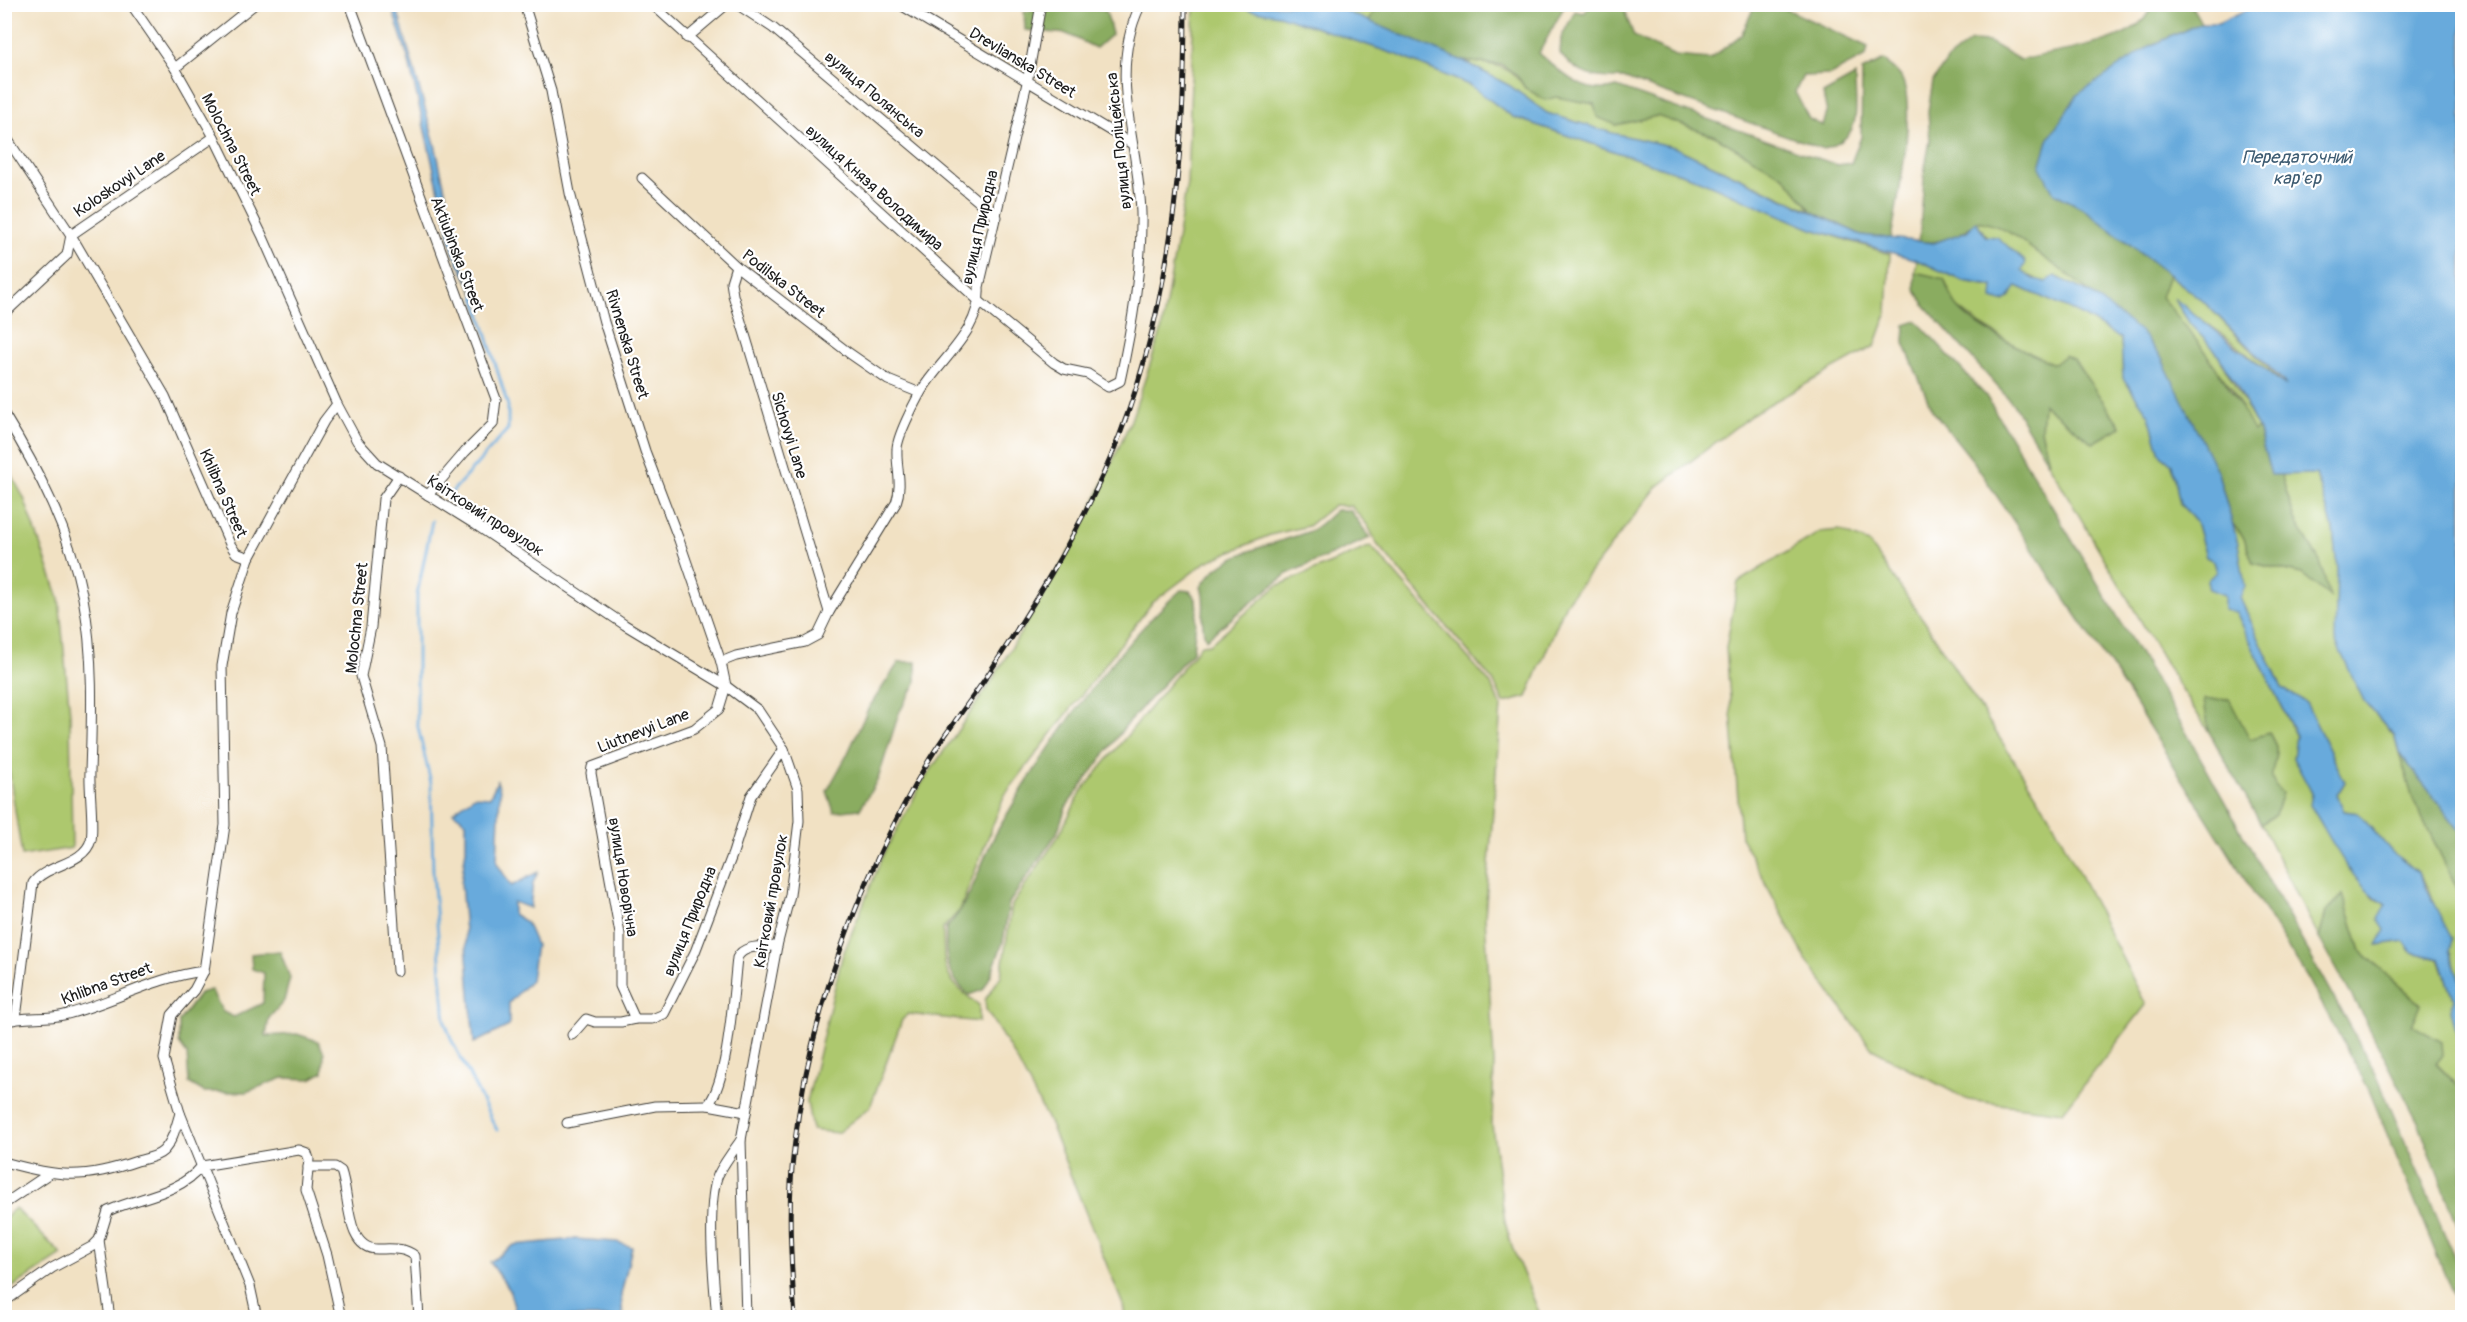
<svg xmlns="http://www.w3.org/2000/svg" width="2467" height="1322" font-family="Pangolin,sans-serif">
<rect width="100%" height="100%" fill="#fff"/>
<filter id="ink" filterUnits="userSpaceOnUse"><feTurbulence type="fractalNoise" baseFrequency=".0167" numOctaves="2"/><feDisplacementMap in="SourceGraphic" scale="12" xChannelSelector="R" yChannelSelector="G"/><feConvolveMatrix kernelMatrix="1 2 1 2 8 2 1 2 1" color-interpolation-filters="sRGB"/></filter>
<filter id="wash" filterUnits="userSpaceOnUse"><feTurbulence type="fractalNoise" baseFrequency=".008" numOctaves="4" result="noise"/><feDisplacementMap in="SourceGraphic" scale="24" xChannelSelector="R" yChannelSelector="G"/><feGaussianBlur stdDeviation="1.35" result="paint"/><feColorMatrix in="noise" values="0 0 0 0 0 0 0 0 0 0 0 0 0 0 0 0 0 1.4 0 .05"/><feComposite in="paint" operator="in"/></filter>
<g filter="url(#wash)">
<rect width="100%" height="100%" fill="#f1e1c3"/>
<g fill="#adc86e" stroke="#647245" stroke-width="1.5">
<path d="M 1194,5 L 1227,5 L 1279,15 L 1400,56 L 1471,86 L 1513,117 L 1699,180 L 1812,229 L 1890,254 L 1887,313 L 1875,346 L 1757,411 L 1657,487 L 1566,603 L 1527,697 L 1504,703 L 1493,681 L 1377,544 L 1368,526 L 1351,506 L 1334,505 L 1308,526 L 1270,535 L 1206,562 L 1152,603 L 1004,796 L 960,910 L 943,928 C 944,972 943,978 979,1005 L 979,1022 L 908,1014 L 902,1020 L 870,1107 L 837,1133 L 812,1130 L 807,1102 L 842,957 L 883,855 L 922,783 L 991,682 L 1082,530 L 1131,420 L 1161,332 L 1187,183 Z"/>
<polygon points="1329,5 1382,5 1375,9 1369,22"/>
<path d="M 1463,61 C 1490,64 1510,63 1525,88 L 1594,104 L 1616,125 L 1657,116 L 1715,136 L 1785,177 L 1812,211 L 1674,147 L 1612,133 L 1547,113 L 1510,86 Z"/>
<path d="M 1976,221 C 2005,224 2023,243 2046,259 C 2062,271 2077,280 2091,294 L 2055,276 L 2046,282 C 2018,277 1991,245 1976,221 Z"/>
<polygon points="1917,260 1963,281 1994,287 2017,286 2080,314 2121,339 2123,378 2149,415 2160,454 2172,464 2180,504 2196,521 2206,557 2214,561 2224,595 2236,612 2296,737 2293,758 2373,898 2387,905 2385,930 2378,945 2404,941 2412,952 2439,959 2454,998 2451,1010 2462,1054 2462,1090 2436,1063 2424,1033 2412,1025 2421,1004 2361,951 2343,895 2326,912 2319,938 2261,824 2275,815 2275,786 2270,774 2276,746 2270,734 2250,739 2204,700 2209,732 2176,681 2050,466 2041,430 2043,404 2093,443 2121,427 2074,360 2054,364 2026,352 1981,325 1956,306 1944,279 1915,272"/>
<polygon points="2169,275 2202,300 2287,388 2232,341 2175,300 2190,324 2215,350 2258,428 2254,432 2232,389 2160,297"/>
<polygon points="5,463 24,498 59,598 70,714 72,848 22,856 4,738"/>
<polygon points="2281,474 2316,474 2333,528 2337,569 2364,701 2394,736 2413,799 2462,898 2462,987 2428,888 2418,873 2392,852 2358,813 2344,811 2337,795 2345,782 2306,703 2282,688 2240,598 2232,523 2244,538 2253,563 2302,574 2329,595 2320,562 2295,520"/>
<polygon points="1839,530 1869,543 1925,622 2051,818 2146,1005 2063,1112 1968,1100 1872,1049 1807,961 1741,837 1726,648 1738,582 1820,532"/>
<polygon points="1371,546 1490,683 1501,706 1485,917 1494,1063 1492,1125 1505,1222 1512,1247 1541,1317 1125,1317 1123,1305 1050,1124 1014,1055 986,1010 985,1000 1001,976 1012,905 1059,835 1081,792 1201,645 1210,644 1277,586"/>
<polygon points="15,1208 62,1255 5,1292 5,1218"/>
</g>
<g fill="#8aac61" stroke="#53643e" stroke-width="1.5">
<polygon points="1054,4 1078,5 1106,11 1112,34 1096,48 1067,34 1025,30 1024,12"/>
<path d="M 1505,4 L 1565,5 L 1539,53 C 1562,73 1584,97 1617,87 L 1837,165 L 1851,163 L 1861,137 L 1862,71 L 1884,60 C 1889,65 1897,71 1901,77 C 1918,108 1897,202 1891,239 L 1861,235 L 1812,211 L 1785,177 L 1715,136 L 1657,116 L 1616,125 L 1597,117 L 1594,104 L 1556,97 L 1545,100 L 1525,88 L 1517,75 L 1502,65 L 1463,61 L 1369,22 L 1375,9 L 1382,5 Z"/>
<path d="M 1588,5 L 1622,5 L 1634,36 L 1675,56 L 1710,59 L 1742,34 L 1753,9 L 1746,5 L 1778,5 L 1868,47 L 1866,56 L 1830,75 L 1803,76 L 1795,92 L 1809,119 L 1823,126 L 1827,113 L 1823,94 L 1855,76 C 1855,111 1864,137 1824,149 L 1623,78 C 1595,79 1579,76 1560,54 L 1561,38 L 1575,11 L 1584,13 L 1589,7 Z"/>
<path d="M 2153,5 L 2191,5 L 2201,23 L 2150,46 L 2054,193 L 2084,209 L 2169,275 L 2161,297 C 2198,339 2228,381 2254,431 L 2258,428 L 2271,474 L 2281,474 L 2295,520 L 2320,562 L 2330,597 L 2302,574 L 2253,563 L 2244,538 L 2232,523 L 2218,473 L 2195,429 L 2091,294 C 2077,280 2062,271 2046,259 C 2023,243 2005,224 1976,221 C 1963,236 1938,244 1919,242 L 1925,167 L 1930,141 L 1928,111 L 1933,81 L 1948,59 L 1971,41 L 1989,42 L 2020,60 C 2053,52 2120,45 2143,20 C 2147,16 2150,9 2153,5 Z"/>
<path d="M 1915,272 L 1944,279 C 1947,287 1950,297 1956,305 C 1971,326 2029,353 2054,364 L 2065,355 L 2074,360 L 2121,427 L 2093,443 L 2043,404 L 2041,430 L 2050,466 L 2013,404 L 1925,306 L 1915,289 Z"/>
<polygon points="1917,321 1986,396 2181,723 2376,1074 2462,1275 2462,1317 2369,1090 2311,984 2123,685 1974,462 1932,410 1904,343 1905,325"/>
<path d="M 1336,510 L 1350,510 L 1370,538 L 1287,574 L 1206,639 C 1198,622 1208,605 1201,587 C 1222,550 1274,546 1310,531 C 1319,527 1328,517 1336,510 Z"/>
<path d="M 1181,590 L 1190,591 L 1196,599 L 1197,611 L 1193,651 L 1126,725 L 1066,807 L 1057,833 L 1009,903 L 1003,942 L 991,975 L 983,990 L 969,995 C 946,976 945,956 946,928 C 974,900 979,861 999,828 C 1044,750 1114,649 1181,590 Z"/>
<polygon points="899,662 916,662 916,683 899,713 878,779 860,809 834,812 827,791 847,755 868,709"/>
<path d="M 2229,699 L 2250,739 L 2269,733 C 2271,737 2275,743 2276,747 C 2278,768 2262,773 2282,793 L 2275,815 L 2261,824 L 2209,732 L 2204,700 Z"/>
<polygon points="2399,752 2460,831 2462,839 2462,898 2413,799"/>
<polygon points="2343,895 2361,951 2421,1005 2412,1025 2442,1042 2443,1055 2436,1064 2462,1090 2462,1237 2419,1124 2364,1018 2319,938 2326,912"/>
<polygon points="280,951 290,978 284,1001 269,1018 266,1036 297,1034 318,1041 324,1053 323,1072 311,1079 283,1078 246,1092 204,1092 189,1083 187,1054 179,1043 179,1021 200,993 211,990 223,1012 234,1017 263,1003 264,973 252,969 251,954"/>
</g>
<g fill="#68aadc" stroke="#42637c" stroke-width="1.5">
<polygon points="391,5 396,5 435,144 460,258 475,296 453,252 408,58"/>
<path d="M 1243,5 L 1331,5 L 1463,61 L 1510,86 L 1547,113 L 1612,133 L 1674,147 L 1861,235 L 1934,243 L 1967,231 L 1976,221 L 1985,236 L 1997,237 L 2026,262 L 2022,271 L 2033,279 L 2046,282 L 2055,276 L 2091,294 L 2141,332 L 2161,357 L 2218,473 L 2238,543 L 2245,586 L 2240,598 L 2282,688 L 2306,703 L 2345,782 L 2337,795 L 2344,811 L 2358,813 L 2392,852 L 2418,873 L 2452,939 L 2449,951 L 2462,987 L 2462,1054 L 2451,1010 L 2454,998 L 2440,959 L 2412,952 L 2404,941 L 2377,945 L 2385,930 L 2378,919 L 2386,905 C 2351,885 2332,839 2310,805 L 2312,793 L 2293,758 L 2296,736 L 2236,612 L 2224,610 L 2224,595 L 2209,589 L 2207,580 L 2217,572 L 2214,561 L 2206,557 L 2196,521 L 2180,504 L 2172,464 L 2160,454 L 2149,415 L 2123,378 L 2121,339 L 2080,314 L 2017,286 C 2009,298 2007,305 1992,299 L 1993,286 L 1963,281 L 1917,260 L 1812,229 L 1699,180 L 1513,117 L 1471,86 L 1400,56 L 1279,15 L 1249,10 Z"/>
<polygon points="2256,5 2462,5 2462,839 2460,831 2399,752 2394,735 2364,701 2335,640 2337,569 2333,528 2316,474 2271,475 2258,428 2237,386 2215,350 2190,324 2174,298 2286,386 2283,381 2202,300 2084,209 2054,193 2040,167 2048,140 2077,95 2150,46 2201,23 2218,23"/>
<polygon points="497,781 500,790 497,863 511,886 538,872 533,883 530,908 513,902 513,914 526,922 536,945 531,980 509,1003 509,1026 474,1043 461,883 466,849 466,822 453,812 474,796 490,797"/>
<polygon points="575,1239 617,1242 632,1247 621,1295 623,1317 517,1317 509,1289 490,1262 514,1245"/>
</g>
<g fill="none" stroke-linecap="round" stroke-linejoin="round">
<g stroke="#68aadc" stroke-width="3">
<polyline points="451,493 508,429 508,406 475,296"/>
<polyline points="432,521 417,595 417,723 431,783 433,873 445,1022 452,1041 497,1130"/>
</g>
</g>
</g>
<g filter="url(#ink)">
<g fill="none" stroke-linecap="round" stroke-linejoin="round">
<defs>
<g id="street">
<polyline points="131,4 175,68 214,137 262,235 337,404 357,441 377,463 476,525 625,625 726,686 758,710 784,749 798,789 799,821 790,895 777,946 741,1140 746,1318"/>
<polyline points="350,4 496,399 493,424 465,452 428,495"/>
<polyline points="524,4 551,91 570,193 604,322 645,451 679,540 721,662 726,686 719,709 694,729 592,767 591,773 620,934 620,986 635,1019"/>
<path d="M 652,4 L 980,302 L 1054,363 L 1064,369 L 1088,374 L 1108,387 L 1120,381 C 1132,326 1142,269 1141,213 C 1139,142 1107,75 1140,6"/>
<polyline points="728,4 738,5 773,28 997,217"/>
<polyline points="899,4 1132,144"/>
<polyline points="687,38 727,4"/>
<polyline points="175,68 255,4"/>
<polyline points="4,134 71,235 165,396 230,544 236,553 249,558"/>
<polyline points="642,178 736,266 849,353 888,380 920,393"/>
<polyline points="736,266 731,282 733,295 829,612"/>
<polyline points="4,314 67,255 71,235 214,137"/>
<path d="M 4,414 C 39,471 70,532 83,598 C 94,655 92,714 90,772 C 89,789 94,826 91,840 C 84,865 46,864 33,883 L 16,1018"/>
<path d="M 721,662 L 736,656 L 805,642 L 818,635 L 829,612 L 896,503 C 903,484 896,468 897,449 C 897,437 914,404 920,393 C 940,359 982,331 979,287 L 1027,83 L 1041,4"/>
<polyline points="397,971 382,747 361,676 371,627 383,499 399,476"/>
<path d="M 4,1022 C 24,1015 44,1020 64,1015 C 112,1003 154,977 204,971"/>
<polyline points="572,1035 586,1019 595,1022 621,1022 635,1019 652,1019 664,1014 695,952 733,853 751,796 784,749"/>
<path d="M 746,1112 L 708,1105 C 729,1079 733,993 737,958 C 744,944 763,947 777,946"/>
<polyline points="567,1123 655,1106 708,1105"/>
<path d="M 4,1162 C 58,1177 83,1180 137,1161 C 145,1159 157,1157 163,1151 C 173,1141 176,1126 180,1113"/>
<path d="M 308,1167 L 335,1167 L 341,1171 C 350,1195 345,1250 378,1249 C 391,1249 404,1247 415,1256 L 419,1318"/>
<polyline points="4,1204 50,1173"/>
<polyline points="99,1240 110,1318"/>
<path d="M 4,1302 L 52,1268 L 93,1246 L 99,1240 L 108,1211 C 140,1196 178,1195 202,1166 L 299,1150 L 307,1153 L 309,1159 L 306,1190 L 327,1255 L 341,1318"/>
<polyline points="257,1318 250,1286 180,1113 164,1059 172,1015 194,990 204,971 225,825 222,666 231,613 249,558 324,421 337,404"/>
<path d="M 717,1318 C 714,1285 706,1204 718,1175 C 724,1163 733,1151 741,1140"/>
</g>
</defs>
<use href="#street" stroke="#3c3a35" stroke-width="11"/>
<use href="#street" stroke="#fff" stroke-width="9"/>
<defs>
<path id="rail" d="M 795,1318 C 791,1262 787,1204 794,1149 C 809,1013 860,877 929,760 C 947,730 970,702 989,673 C 1034,604 1077,535 1110,459 C 1171,316 1185,159 1185,4"/>
</defs>
<use href="#rail" stroke="#1c1c1c" stroke-width="5"/>
<use href="#rail" stroke="#fff" stroke-width="3" stroke-dasharray="9" stroke-linecap="butt"/>
</g>
</g>
<g text-anchor="middle" stroke-width="4.5" stroke-linejoin="round" paint-order="stroke">
<g font-size="16" fill="#1c1c1c" stroke="#fff">
<text transform="translate(1023 62) rotate(31)" y="6">Drevlianska Street</text>
<text transform="translate(875 94) rotate(40)" y="6">вулиця Полянська</text>
<text transform="translate(1118 141) rotate(-96)" y="6">вулиця Поліцейська</text>
<text transform="translate(232 144) rotate(63)" y="6">Molochna Street</text>
<text transform="translate(119 183) rotate(-34)" y="6">Koloskovyi Lane</text>
<text transform="translate(875 187) rotate(42)" y="6">вулиця Князя Володимира</text>
<text transform="translate(979 227) rotate(-77)" y="6">вулиця Природна</text>
<text transform="translate(458 254) rotate(69)" y="6">Aktiubinska Street</text>
<text transform="translate(784 283) rotate(38)" y="6">Podilska Street</text>
<text transform="translate(628 344) rotate(73)" y="6">Rivnenska Street</text>
<text transform="translate(790 435) rotate(73)" y="6">Sichovyi Lane</text>
<text transform="translate(224 493) rotate(66)" y="6">Khlibna Street</text>
<text transform="translate(486 515) rotate(33)" y="6">Квітковий провулок</text>
<text transform="translate(356 618) rotate(-84)" y="6">Molochna Street</text>
<text transform="translate(643 730) rotate(-21)" y="6">Liutnevyi Lane</text>
<text transform="translate(624 877) rotate(81)" y="6">вулиця Новорічна</text>
<text transform="translate(770 901) rotate(-80)" y="6">Квітковий провулок</text>
<text transform="translate(689 921) rotate(-68)" y="6">вулиця Природна</text>
<text transform="translate(106 983) rotate(-20)" y="6">Khlibna Street</text>
</g>
<g font-size="18" font-style="italic" fill="#3e5c72" stroke="#fff">
<text x="2297" y="163">Передаточний<tspan x="2297" dy="21">кар'єр</tspan></text>
</g>
</g>
<rect width="2467" height="1322" fill="none" stroke="#fff" stroke-width="24"/>
</svg>
